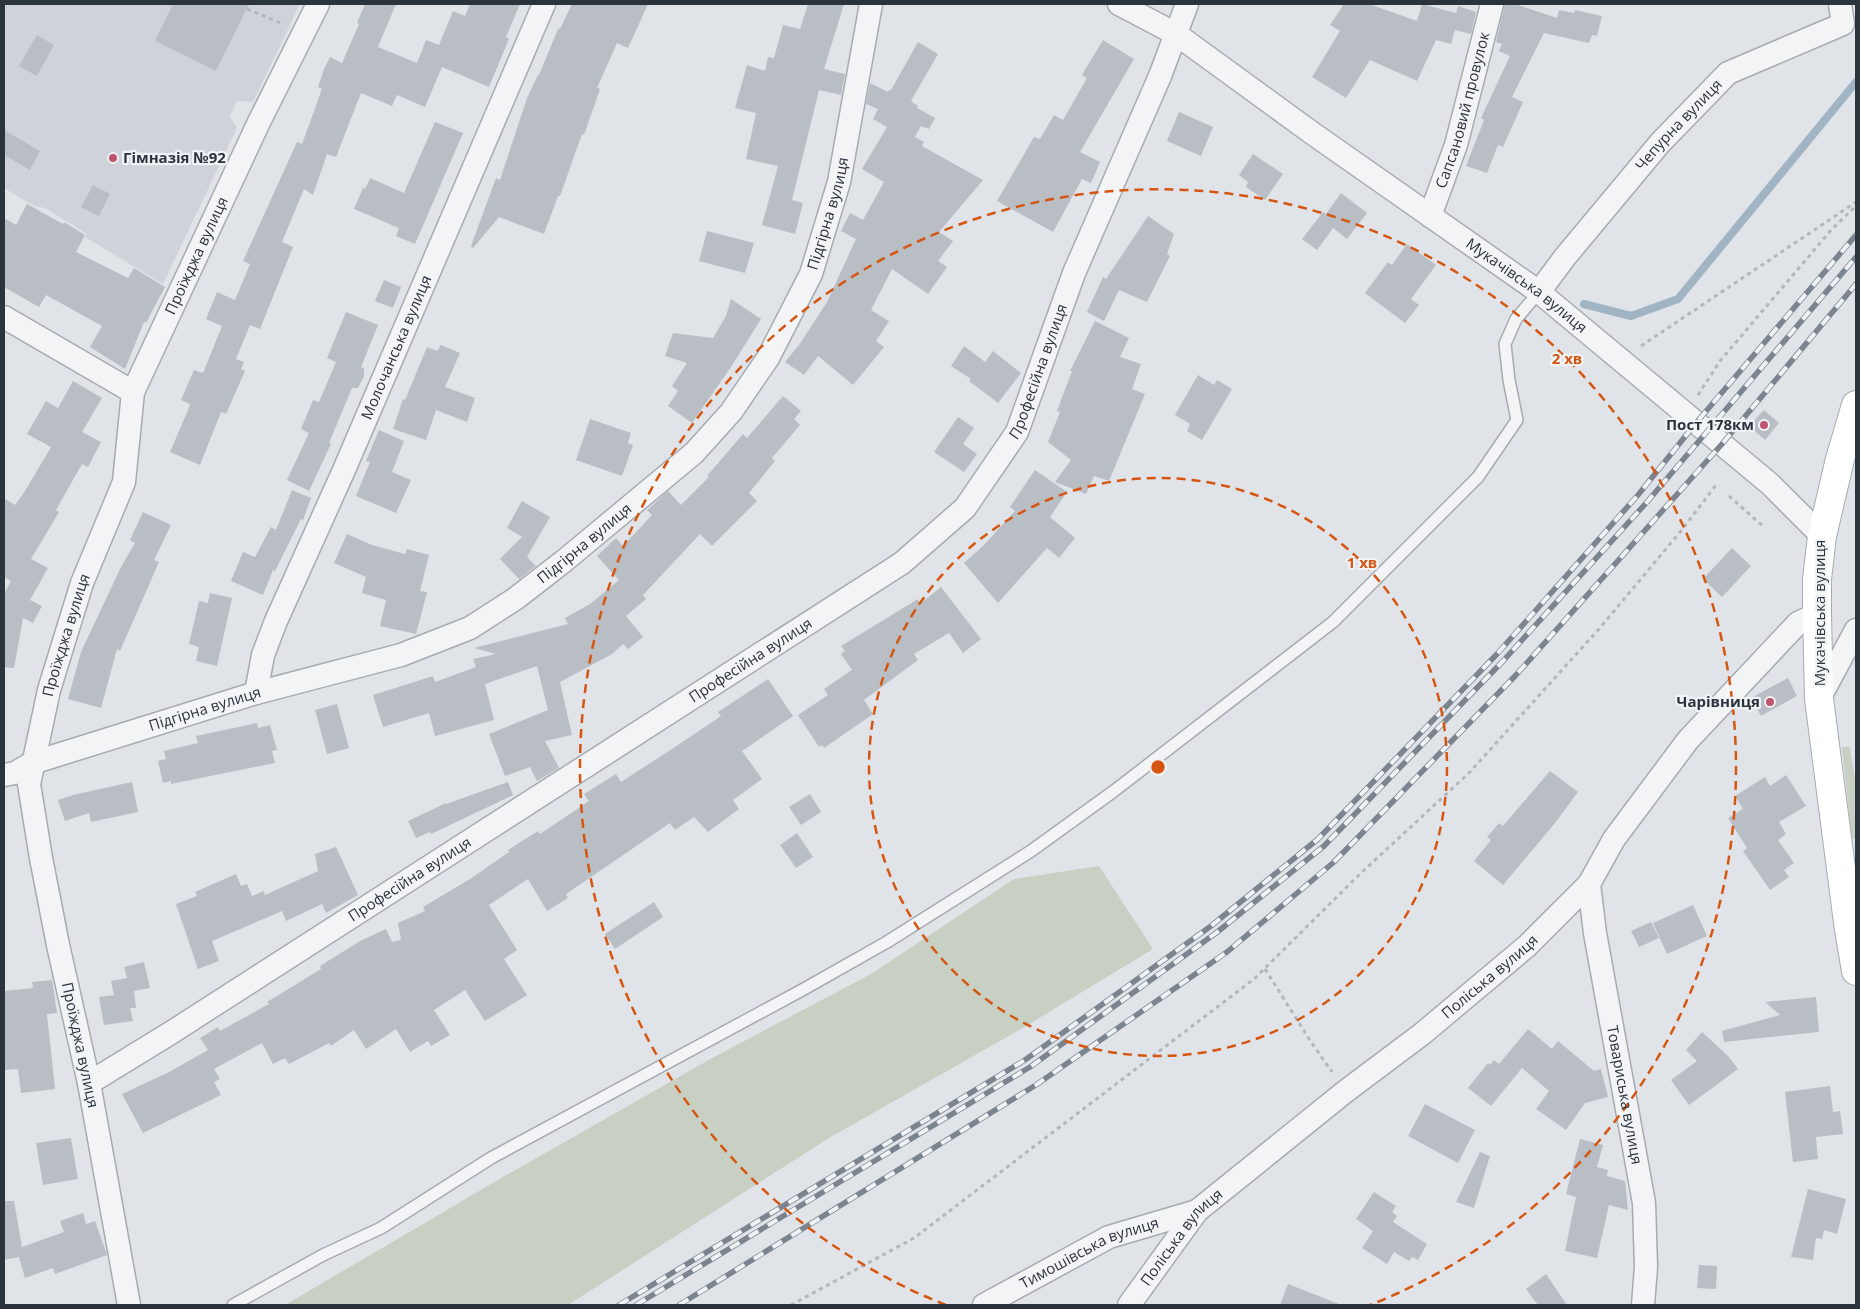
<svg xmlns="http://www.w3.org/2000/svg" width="1860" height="1309" font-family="'Open Sans',sans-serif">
<rect width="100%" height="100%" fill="#e0e4e8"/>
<polygon fill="#cfd3d9" points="4,4 300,4 253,102 237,101 230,117 237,128 163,284 85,237 87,234 45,208 34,206 4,188"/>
<g fill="#c7d0c3">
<polygon points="1842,747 1850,747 1856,786 1856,839 1852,839"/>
<polygon points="1099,866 1153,949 1021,1029 829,1138 568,1305 285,1305 503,1177 714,1057 871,974 1014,879"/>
</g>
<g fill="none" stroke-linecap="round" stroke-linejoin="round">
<polyline stroke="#a0b4c3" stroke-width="8" points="1584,304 1631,316 1678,299 1856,82"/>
</g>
<g fill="#b8bec4">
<polygon points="173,4 249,4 216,71 155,41"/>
<polygon points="365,4 396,4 378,47 417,63 426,40 439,45 453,11 465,16 470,4 520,4 506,37 509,39 489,87 442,67 425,107 397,95 392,106 361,93 336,157 327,154 313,195 304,189 282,242 293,247 260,329 250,325 236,359 244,362 241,369 245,371 226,414 221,412 200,465 170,452 188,410 190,404 181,400 194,370 203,373 222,326 206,319 217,292 235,300 250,264 243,261 297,142 302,144 322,89 318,87 324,69 330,57 342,63 359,24 357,23"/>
<polygon points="572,4 648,4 628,48 617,43 597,88 600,89 584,135 582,134 560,196 558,196 544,234 499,217 473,248 471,246 496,178 500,180 527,98 538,75 539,75 558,29 560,29"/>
<polygon points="808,4 844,4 824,69 845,74 841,95 819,90 792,200 803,203 795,234 762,225 778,166 746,159 756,113 735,108 747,65 765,71 768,57 774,58 783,25 800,29"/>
<polygon points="1344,4 1369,4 1417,21 1422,4 1456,13 1458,6 1476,12 1471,34 1455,30 1451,44 1436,40 1417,81 1370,60 1346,98 1312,77 1340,31 1330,25"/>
<polygon points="1505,4 1515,4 1557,18 1559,10 1574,13 1575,10 1602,16 1597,36 1592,35 1589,43 1544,33 1512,97 1523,102 1503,147 1498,145 1487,173 1466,166 1484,120 1481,118 1510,56 1499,51 1502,44 1496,42"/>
<polygon points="37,35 54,45 37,76 19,66"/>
<polygon points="1103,40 1134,59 1080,152 1100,162 1091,183 1082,179 1053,232 997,201 1034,137 1040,139 1054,115 1063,120 1087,78 1082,75"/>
<polygon points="918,42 938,54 911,101 918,106 917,108 935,118 929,129 921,126 915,137 924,142 922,146 983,180 939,232 953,241 938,261 947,267 928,294 892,269 871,310 889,321 876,341 884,347 853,385 818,356 804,375 785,362 799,345 827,302 856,239 841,231 850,213 863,220 884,182 862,169 887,127 873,119 878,109 866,104 870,83 888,92 889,90 891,90"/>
<polygon points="1179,112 1213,127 1201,156 1167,141"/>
<polygon points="435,122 463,133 415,244 396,236 399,228 354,209 363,188 365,189 370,178 404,193"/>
<polygon points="4,130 40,151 30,170 4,155"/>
<polygon points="1253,154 1283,174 1265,200 1246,187 1248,182 1239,175"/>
<polygon points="93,185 110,194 99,216 81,207"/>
<polygon points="1341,193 1367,213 1347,239 1333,228 1317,250 1302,239 1323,212 1326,214"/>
<polygon points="27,204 63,224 64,222 85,235 76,252 128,278 134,268 165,287 146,323 144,322 125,369 90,347 102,326 46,295 39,307 4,287 4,218 16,225"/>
<polygon points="1148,216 1174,234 1167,254 1170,256 1147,302 1119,290 1104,321 1087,312 1103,277 1106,279"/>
<polygon points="707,231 754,243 745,273 699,261"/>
<polygon points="1407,244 1436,265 1411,299 1419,305 1405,323 1365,293 1388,262 1392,265"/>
<polygon points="384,280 401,287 393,308 375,301"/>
<polygon points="731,299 761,319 731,367 692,423 668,406 678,391 672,386 687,363 665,356 673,333 713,338 726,316"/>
<polygon points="346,312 378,325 361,367 364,368 364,376 358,388 352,388 329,443 331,444 309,491 287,480 309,433 301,429 313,400 319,402 336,362 327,358"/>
<polygon points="1095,321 1129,338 1120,357 1141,364 1132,389 1145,394 1109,481 1094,476 1086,494 1055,482 1071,460 1048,442 1060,412 1057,411 1072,371 1070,371"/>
<polygon points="441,345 460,353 445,387 475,398 467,422 436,410 426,440 393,429 403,399 405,400 427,347 437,351"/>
<polygon points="964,346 985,362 993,351 1021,373 998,403 969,381 971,379 951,366"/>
<polygon points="1198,375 1214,385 1217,380 1232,389 1202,440 1187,431 1190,424 1175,415"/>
<polygon points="73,381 102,398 82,432 101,442 88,467 82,464 56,510 59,512 31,559 48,568 30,600 42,606 33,623 23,618 14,668 4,667 4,594 11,581 4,577 4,498 15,505 25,491 51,447 27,434 46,401 58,408"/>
<polygon points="783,396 801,411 794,419 800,425 772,458 775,461 749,493 757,501 712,546 700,534 643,595 646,599 626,616 643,637 628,649 623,644 612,654 560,682 572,735 545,741 559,768 537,781 530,767 505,776 489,734 548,710 537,666 485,684 494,720 435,736 429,713 383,727 373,695 433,676 435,682 476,667 473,659 496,654 474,648 568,624 565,618 590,604 619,580 597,556 616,538 623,546 652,515 647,510 668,491 681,505 709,477 707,476 743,434 747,438"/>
<polygon points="1764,410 1779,423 1765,440 1749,426"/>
<polygon points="958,417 974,428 963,444 977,454 964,472 934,452"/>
<polygon points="590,419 631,433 628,443 633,445 622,476 576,460"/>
<polygon points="379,430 404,441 392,472 411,480 396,513 356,496 370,462 366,461"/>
<polygon points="1035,470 1067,492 1050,517 1075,538 1059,558 1047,548 998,603 964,563 984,545 1015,511 1010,507"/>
<polygon points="292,490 311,498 303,520 301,519 275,571 273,570 263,595 231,581 243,552 255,557 271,527 276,530"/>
<polygon points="522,501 550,517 527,557 536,566 519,579 500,559 522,537 507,528"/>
<polygon points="143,512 171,525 154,560 159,562 120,651 117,649 101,708 68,699 81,652 121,567 135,543 130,540"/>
<polygon points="347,534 372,545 405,554 407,549 429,555 420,591 427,592 416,634 380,626 386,600 362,593 366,577 334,563"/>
<polygon points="1732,548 1751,566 1722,597 1703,579"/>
<polygon points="941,587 981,639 963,653 949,633 914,654 918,660 864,700 873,714 824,748 822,745 819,747 798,715 828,695 824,689 852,670 841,654 845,651 841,646 918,599 920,604"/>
<polygon points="210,593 232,598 217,666 196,661 199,647 189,644 199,601 208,603"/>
<polygon points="1788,678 1797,696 1761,716 1751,698"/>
<polygon points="768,679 793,716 742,751 762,779 733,800 739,809 708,832 694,817 675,830 670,823 566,894 568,898 547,911 528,879 489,905 517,950 504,959 527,995 485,1021 465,990 434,1010 450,1035 431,1046 428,1041 410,1052 396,1029 366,1049 354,1030 331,1046 329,1043 289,1064 285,1058 273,1064 262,1043 214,1069 220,1079 214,1082 221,1095 143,1133 122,1094 169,1072 208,1050 200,1038 218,1027 220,1031 269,1004 267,1002 321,969 320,966 360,941 386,929 392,942 401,940 398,923 425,911 423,907 470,879 509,852 508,850 538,831 540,834 589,801 584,794 616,774 621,782 678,745 721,716 718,712"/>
<polygon points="337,704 349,748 327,754 315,710"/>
<polygon points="257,723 258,728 270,725 277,750 272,751 275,763 171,784 171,781 163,783 158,761 166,759 164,751 198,743 196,736"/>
<polygon points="1550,771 1578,792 1555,823 1503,885 1474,861 1491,840 1487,837 1499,823 1503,826"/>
<polygon points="1786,775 1806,806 1779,822 1786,834 1778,840 1794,863 1784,870 1789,877 1770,890 1743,851 1747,848 1728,818 1743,809 1735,796 1765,777 1770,786"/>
<polygon points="132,782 138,812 91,822 89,813 65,821 58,800 73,795"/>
<polygon points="508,782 513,795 431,834 430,832 416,838 408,821 446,803 446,804"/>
<polygon points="810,794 821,812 801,825 789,807"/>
<polygon points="797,833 813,857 796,868 780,845"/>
<polygon points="336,847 358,895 326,913 322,904 286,921 282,911 212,941 219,961 198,969 176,904 197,896 195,892 236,874 241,886 247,884 252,896 264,891 265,895 318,871 315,854"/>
<polygon points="654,902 663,917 615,949 605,934"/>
<polygon points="1693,905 1707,936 1667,954 1653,923"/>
<polygon points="1651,922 1659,938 1639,947 1631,931"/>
<polygon points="144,962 150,988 134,991 136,1008 130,1008 133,1021 104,1025 99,997 114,995 111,981 127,978 124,967"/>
<polygon points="52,980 57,1013 47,1014 55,1089 21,1093 18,1069 4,1070 4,991 33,988 32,982"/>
<polygon points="1816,997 1819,1032 1724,1042 1722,1031 1780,1015 1765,1002"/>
<polygon points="1528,1029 1552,1049 1558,1041 1594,1071 1601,1069 1608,1097 1585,1103 1566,1130 1536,1109 1549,1091 1522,1068 1491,1106 1468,1088 1488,1063 1490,1065 1494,1060 1499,1064"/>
<polygon points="1702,1032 1728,1056 1738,1069 1689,1105 1671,1080 1697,1061 1686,1050"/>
<polygon points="1830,1086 1833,1112 1840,1111 1843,1134 1816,1137 1818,1159 1793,1162 1785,1092"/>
<polygon points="1425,1104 1475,1130 1458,1163 1408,1136"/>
<polygon points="71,1138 78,1179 43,1185 36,1143"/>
<polygon points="1580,1139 1603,1145 1597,1167 1608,1170 1607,1176 1625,1181 1628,1210 1609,1205 1597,1258 1565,1251 1576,1197 1566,1194"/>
<polygon points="1480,1152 1490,1156 1474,1208 1456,1202"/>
<polygon points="1808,1189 1846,1199 1837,1234 1824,1230 1822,1239 1816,1238 1813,1260 1791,1257"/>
<polygon points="1374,1192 1396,1206 1392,1212 1397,1216 1393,1222 1427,1244 1418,1260 1412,1257 1409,1261 1394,1252 1387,1264 1362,1248 1373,1231 1356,1219"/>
<polygon points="4,1201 14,1201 22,1247 64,1232 60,1221 83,1213 86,1224 95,1221 107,1255 55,1274 53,1268 25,1278 19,1257 4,1260"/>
<polygon points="1699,1265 1717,1266 1716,1289 1697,1288"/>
<polygon points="1546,1274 1567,1305 1538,1305 1526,1289"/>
<polygon points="1288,1284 1339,1304 1339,1305 1280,1305"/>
</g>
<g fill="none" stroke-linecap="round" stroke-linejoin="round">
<defs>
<polyline id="lane" points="233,1305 323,1255 381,1228 491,1158 804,989 887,942 1031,851 1114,791 1333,622 1478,477 1517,420 1509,380 1505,344 1516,319 1539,292"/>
<g id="street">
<path id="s1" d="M 1119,4 L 1176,34 L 1312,133 L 1539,292 L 1770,484 L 1822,536"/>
<path id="s2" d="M 1430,216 L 1456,145 L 1492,4"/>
<path id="s3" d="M 1539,292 L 1565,257 L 1660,143 L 1728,73 L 1843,24 L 1840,4"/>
<polyline points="4,317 133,392"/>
<path id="s4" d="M 256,693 L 263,655 L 276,621 L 344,470 L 544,4"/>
<polyline points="1819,699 1856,630"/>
<path id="s5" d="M 4,775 L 15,773 L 32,763 L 256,693 L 401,655 L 470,628 L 515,599 L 564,561 L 694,453 L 731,412 L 768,358 L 811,274 L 839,182 L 871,4"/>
<path id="s6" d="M 1589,884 L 1595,933 L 1644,1203 L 1646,1267 L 1643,1305"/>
<path id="s7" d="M 89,1083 L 169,1034 L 902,563 L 965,508 L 1017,432 L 1074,273 L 1160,76 L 1187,4"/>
<path id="s8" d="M 129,1305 L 89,1083 L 58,945 L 41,858 L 29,784 L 49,690 L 82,583 L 124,482 L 133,392 L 259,122 L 318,4"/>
<path id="s9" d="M 984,1305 L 1109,1237 L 1197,1211"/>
<path id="s10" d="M 1129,1305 L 1197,1211 L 1346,1091 L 1422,1034 L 1527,946 L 1589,884 L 1614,839 L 1688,740 L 1798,623 L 1817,614"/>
</g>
<polyline id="secondary" points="1856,405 1840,459 1822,536 1817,579 1817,614 1819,699 1849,930 1856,971"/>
</defs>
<use href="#lane" stroke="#a6abb1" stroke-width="14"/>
<use href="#street" stroke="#a6abb1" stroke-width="25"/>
<use href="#secondary" stroke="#a6abb1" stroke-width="30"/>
<g stroke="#b3b6bb" stroke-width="3" stroke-dasharray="4 4" stroke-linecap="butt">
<polyline points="247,9 283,24"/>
<polyline points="1641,346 1856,202"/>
<polyline points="1698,395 1720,361 1832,229 1856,206"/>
<polyline points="1729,496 1765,528"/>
<polyline points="1265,969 1311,1042 1332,1072"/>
<polyline points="791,1305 914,1238 1254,979 1360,874 1470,772 1599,629 1681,531 1716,485"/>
</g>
<use href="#lane" stroke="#f3f4f6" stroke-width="11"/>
<use href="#street" stroke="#f3f4f6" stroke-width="22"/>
<use href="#secondary" stroke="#fff" stroke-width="28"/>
<defs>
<g id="rail">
<polyline points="619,1305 1025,1060 1211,926 1318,839 1497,654 1638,495 1696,423 1856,235"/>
<polyline points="636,1305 1030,1067 1216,933 1324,846 1504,660 1647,502 1856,257"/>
<polyline points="679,1305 1036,1085 1227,952 1334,862 1516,675 1722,444 1856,284"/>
</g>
</defs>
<use href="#rail" stroke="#7c858f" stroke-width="5.5"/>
<use href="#rail" stroke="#f0f3f5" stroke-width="4" stroke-dasharray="11" stroke-linecap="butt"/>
</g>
<g fill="none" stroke="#d55511" stroke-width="2.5" stroke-dasharray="9 6">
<circle cx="1158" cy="767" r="289"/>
<path d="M946 1305A578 578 0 1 1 1370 1305"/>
</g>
<g fill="#be546d" stroke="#f0f3f5" stroke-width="2">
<circle cx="113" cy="158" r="5"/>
<circle cx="1764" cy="425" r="5"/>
<circle cx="1770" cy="702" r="5"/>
</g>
<g text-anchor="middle" stroke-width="4.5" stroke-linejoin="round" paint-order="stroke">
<g font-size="15" fill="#2b333d" stroke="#f0f3f5">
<text dy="5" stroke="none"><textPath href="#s2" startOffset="111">Сапсановий провулок</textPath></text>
<text dy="5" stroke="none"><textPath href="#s3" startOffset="218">Чепурна вулиця</textPath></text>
<text dy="5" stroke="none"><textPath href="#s5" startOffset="1052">Підгірна вулиця</textPath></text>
<text dy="5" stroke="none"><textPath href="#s8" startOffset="1089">Проїжджа вулиця</textPath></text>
<text dy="5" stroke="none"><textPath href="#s1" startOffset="496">Мукачівська вулиця</textPath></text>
<text dy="5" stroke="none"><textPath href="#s4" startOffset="374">Молочанська вулиця</textPath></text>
<text dy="5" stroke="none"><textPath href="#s7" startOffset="1205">Професійна вулиця</textPath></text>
<text dy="5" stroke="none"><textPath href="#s5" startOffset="632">Підгірна вулиця</textPath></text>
<text transform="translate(1820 613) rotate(-90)" y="5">Мукачівська вулиця</text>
<text dy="5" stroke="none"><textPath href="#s8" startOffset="684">Проїжджа вулиця</textPath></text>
<text dy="5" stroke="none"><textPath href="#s7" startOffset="785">Професійна вулиця</textPath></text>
<text dy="5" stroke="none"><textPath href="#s5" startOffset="212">Підгірна вулиця</textPath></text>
<text dy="5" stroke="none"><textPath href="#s7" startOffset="380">Професійна вулиця</textPath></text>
<text dy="5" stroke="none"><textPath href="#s10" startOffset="491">Поліська вулиця</textPath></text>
<text transform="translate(80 1045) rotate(78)" y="5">Проїжджа вулиця</text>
<text dy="5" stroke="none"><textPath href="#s6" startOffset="214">Товариська вулиця</textPath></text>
<text dy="5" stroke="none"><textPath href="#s10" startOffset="86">Поліська вулиця</textPath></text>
<text dy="5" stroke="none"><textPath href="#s9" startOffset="118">Тимошівська вулиця</textPath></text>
</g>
<g font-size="15" font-weight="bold" fill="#2b333d" stroke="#f0f3f5" text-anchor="end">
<text x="123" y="163" text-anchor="start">Гімназія №92</text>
<text x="1754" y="430">Пост 178км</text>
<text x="1760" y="707">Чарівниця</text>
</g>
</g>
<circle cx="1158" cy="767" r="8" fill="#d55511" stroke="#f0f3f5" stroke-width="2.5"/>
<g font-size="15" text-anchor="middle" font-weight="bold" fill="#d55511" stroke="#f0f3f5" stroke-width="4.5" stroke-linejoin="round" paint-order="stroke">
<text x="1567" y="364">2 хв</text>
<text x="1362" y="568">1 хв</text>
</g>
<rect width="1860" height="1309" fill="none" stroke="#2b333d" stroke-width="10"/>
</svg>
